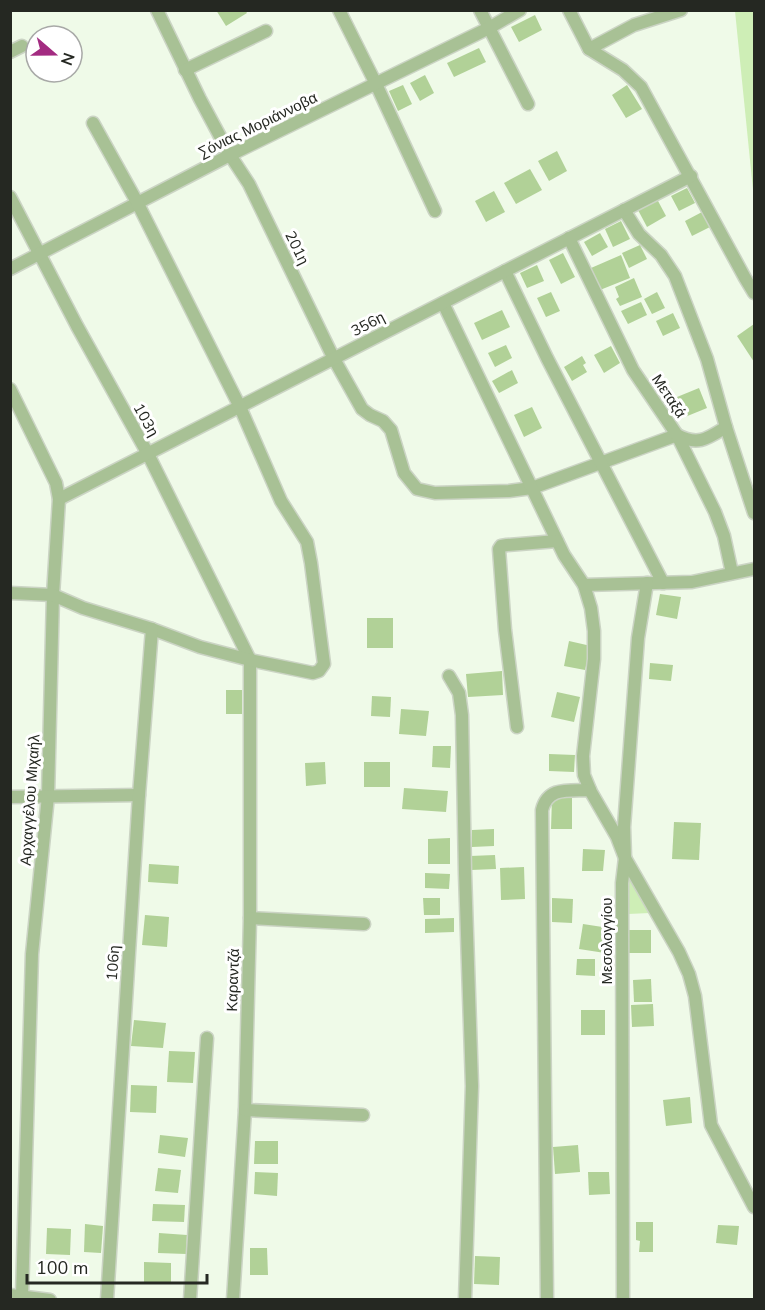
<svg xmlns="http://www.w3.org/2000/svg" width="765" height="1310" font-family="'Nunito Sans',sans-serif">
<rect width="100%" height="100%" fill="#effae8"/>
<g fill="#ceeeb6">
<polygon points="735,11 754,11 754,200"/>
<polygon points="628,875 650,913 628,914"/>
</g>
<g fill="#b1d197">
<polygon points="216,10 245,10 247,13 226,26"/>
<polygon points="535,15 542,30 519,42 511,27"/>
<polygon points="479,48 486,62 454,77 447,63"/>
<polygon points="425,75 434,93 420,101 410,83"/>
<polygon points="403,85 412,104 398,111 389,91"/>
<polygon points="627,85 642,109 626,118 612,95"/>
<polygon points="557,151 567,171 549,181 538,161"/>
<polygon points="530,169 542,190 516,204 504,183"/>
<polygon points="687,188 695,203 679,211 671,196"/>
<polygon points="494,191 505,212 486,222 475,201"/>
<polygon points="657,199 666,216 647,227 638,210"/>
<polygon points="702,212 710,227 692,236 685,221"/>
<polygon points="621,221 630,239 613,247 605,229"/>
<polygon points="600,233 608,247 592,256 584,242"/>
<polygon points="640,245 647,259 629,268 622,253"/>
<polygon points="563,253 575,277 561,284 549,260"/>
<polygon points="621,255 630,278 600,290 591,268"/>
<polygon points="537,265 544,281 527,288 520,273"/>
<polygon points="634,278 642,297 620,306 616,299 619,297 615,287"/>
<polygon points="551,292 560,311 546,317 537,298"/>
<polygon points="657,292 665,308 652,314 644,299"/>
<polygon points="641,302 647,315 628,324 621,311"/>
<polygon points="502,310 510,327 482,340 474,323"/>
<polygon points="673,313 680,328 663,336 656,321"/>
<polygon points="754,324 754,362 737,336"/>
<polygon points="506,345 512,358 495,367 488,353"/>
<polygon points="611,346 620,363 604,373 594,355"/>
<polygon points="582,356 586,363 583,365 587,372 572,381 564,367"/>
<polygon points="512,370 518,383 499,393 492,381"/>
<polygon points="699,388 707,408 685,417 677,397"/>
<polygon points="532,407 542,428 524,437 514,415"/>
<polygon points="660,594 681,597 677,619 656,615"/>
<rect x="367" y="618" width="26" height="30"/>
<polygon points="569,641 591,646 585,670 564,666"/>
<polygon points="650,663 673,665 671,681 649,679"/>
<polygon points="502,671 503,695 468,697 466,674"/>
<rect x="226" y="690" width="16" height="24"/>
<polygon points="557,692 580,697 574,722 551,717"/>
<polygon points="372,696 391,697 390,717 371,716"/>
<polygon points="401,709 429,711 426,736 399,734"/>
<polygon points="433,746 451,746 450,768 432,767"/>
<polygon points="549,754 575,755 574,772 549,771"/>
<polygon points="325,762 326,784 306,786 305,763"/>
<rect x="364" y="762" width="26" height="25"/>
<polygon points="404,788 448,791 446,812 402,809"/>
<polygon points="552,798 572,798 572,829 551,829"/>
<polygon points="674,822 701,823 699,860 672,859"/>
<polygon points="494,829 494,846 472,847 472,830"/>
<polygon points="450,838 450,864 428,864 428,839"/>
<polygon points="583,849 605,850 603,871 582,871"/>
<polygon points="495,855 496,869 471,870 470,856"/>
<polygon points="149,864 179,866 178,884 148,882"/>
<polygon points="524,867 525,899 501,900 500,868"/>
<polygon points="425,873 450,874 449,889 425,888"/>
<polygon points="423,898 440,898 440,915 424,915"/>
<polygon points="552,898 573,899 572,923 552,922"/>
<polygon points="145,915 169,917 167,947 142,945"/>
<polygon points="454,918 454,932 425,933 425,919"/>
<polygon points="583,924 609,928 605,953 579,949"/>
<rect x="629" y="930" width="22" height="23"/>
<polygon points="577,959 595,959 595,976 576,975"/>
<polygon points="651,979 652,1002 634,1002 633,980"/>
<polygon points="653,1004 654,1026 632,1027 631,1005"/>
<rect x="581" y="1010" width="24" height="25"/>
<polygon points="134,1020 166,1023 163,1048 131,1046"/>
<polygon points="169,1051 195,1052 193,1083 167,1082"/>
<polygon points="131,1085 157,1086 156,1113 130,1112"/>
<polygon points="690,1097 692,1123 666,1126 663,1100"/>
<polygon points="160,1135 188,1138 185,1157 158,1153"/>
<polygon points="255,1141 278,1141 278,1164 254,1164"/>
<polygon points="578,1145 580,1172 555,1174 553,1147"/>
<polygon points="158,1168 181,1170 178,1193 155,1191"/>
<polygon points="255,1172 278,1173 277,1196 254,1194"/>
<polygon points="588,1172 609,1172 610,1194 589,1195"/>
<polygon points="153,1204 185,1205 184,1222 152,1221"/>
<polygon points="636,1222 653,1222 653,1252 639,1252 640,1241 636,1240"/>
<polygon points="85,1224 103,1226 101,1253 84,1252"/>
<polygon points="718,1225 739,1226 737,1245 716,1243"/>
<polygon points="47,1228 71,1229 70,1255 46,1254"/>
<polygon points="159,1233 187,1235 186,1254 158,1253"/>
<polygon points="250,1248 267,1248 268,1275 250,1275"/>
<polygon points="475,1256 500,1257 499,1285 474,1284"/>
<polygon points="144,1262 171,1263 171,1284 144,1284"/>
</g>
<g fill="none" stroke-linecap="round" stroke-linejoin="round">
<defs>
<g id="minor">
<path d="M 157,10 L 200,99 L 230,155 L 249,184 L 334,359 L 362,409 L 370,415 L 383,421 L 391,430 L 404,473 L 417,489 L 435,493 L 509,491 L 532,488 L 677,435 C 698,446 707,439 726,427"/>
<polyline points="339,10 376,84 435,211"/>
<polyline points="480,10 528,104"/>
<polyline points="569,10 589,49 623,70 641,87 745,278 754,293"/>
<polyline points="589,49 634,25 681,10"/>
<polyline points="10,52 22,46"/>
<polyline points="185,70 266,31"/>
<polyline points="10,197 77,326 148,454 250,660 250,918 245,1110 233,1300"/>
<polyline points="624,210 639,234 661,255 675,276 707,359 726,427 754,513"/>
<polyline points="569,238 633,370 677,435 715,512 724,536 732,573"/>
<polyline points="10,269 230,155 489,28 520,10"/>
<polyline points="505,271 547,358 663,583"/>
<polyline points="443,303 564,555 584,585 591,608 594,631 594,659 583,756 584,775 591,792 617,837 625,858 679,952 689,974 695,996 711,1125 754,1207"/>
<polyline points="10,389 56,483 59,499 53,595 48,796 32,954 22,1296"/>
<polyline points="59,499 691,176"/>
<polyline points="584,585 692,582 754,569"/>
<polyline points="10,593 53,595 83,608 152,629 200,647 250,660 313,673 319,671 324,664 311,563 307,542 281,501 240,407 137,202 93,123"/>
<polyline points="449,676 459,693 462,715 465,873 472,1086 465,1300"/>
<polyline points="517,727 505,630 499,549 501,546 507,545 557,541"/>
<polyline points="10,797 139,795"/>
<polyline points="250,918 364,924"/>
<polyline points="245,1110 363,1115"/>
<polyline points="10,1295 50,1300"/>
<polyline points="107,1300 139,795 152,629"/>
<polyline points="190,1300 207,1038"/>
<path d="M 547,1300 L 542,810 C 548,786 569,791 590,790"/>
<polyline points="623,1300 622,883 625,858 624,827 638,638 647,583"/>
</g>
</defs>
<use href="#minor" stroke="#cbd4c4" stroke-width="15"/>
<use href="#minor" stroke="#a8c195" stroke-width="12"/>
</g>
<g text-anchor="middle" stroke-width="6" stroke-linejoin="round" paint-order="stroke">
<g font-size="15" fill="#252822" stroke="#fff">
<text transform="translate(258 125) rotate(-26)" y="5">Σόνιας Μοριάννοβα</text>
<text transform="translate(297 248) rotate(64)" y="5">201η</text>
<text transform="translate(368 324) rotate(-27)" y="5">356η</text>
<text transform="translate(669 396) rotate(56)" y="5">Μεταξά</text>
<text transform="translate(146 420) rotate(61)" y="5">103η</text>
<text transform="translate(30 800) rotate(-86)" y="5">Αρχαγγέλου Μιχαήλ</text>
<text transform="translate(607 941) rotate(-90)" y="5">Μεσολογγίου</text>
<text transform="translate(113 963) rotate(-86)" y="5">106η</text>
<text transform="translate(233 980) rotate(-88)" y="5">Καραντζά</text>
</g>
</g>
<rect width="765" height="1310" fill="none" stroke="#252822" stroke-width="24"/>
<g transform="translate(54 54) rotate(110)"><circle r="28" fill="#ffffff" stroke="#a8a9a7" stroke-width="1.5"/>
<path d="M0-4.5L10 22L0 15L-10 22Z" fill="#a32b81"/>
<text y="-9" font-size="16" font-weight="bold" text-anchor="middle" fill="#252822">N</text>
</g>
<path d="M27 1274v9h180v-9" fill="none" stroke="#252822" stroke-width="3"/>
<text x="36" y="1274" font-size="18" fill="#252822" stroke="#ffffff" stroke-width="4.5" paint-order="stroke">100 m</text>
</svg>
